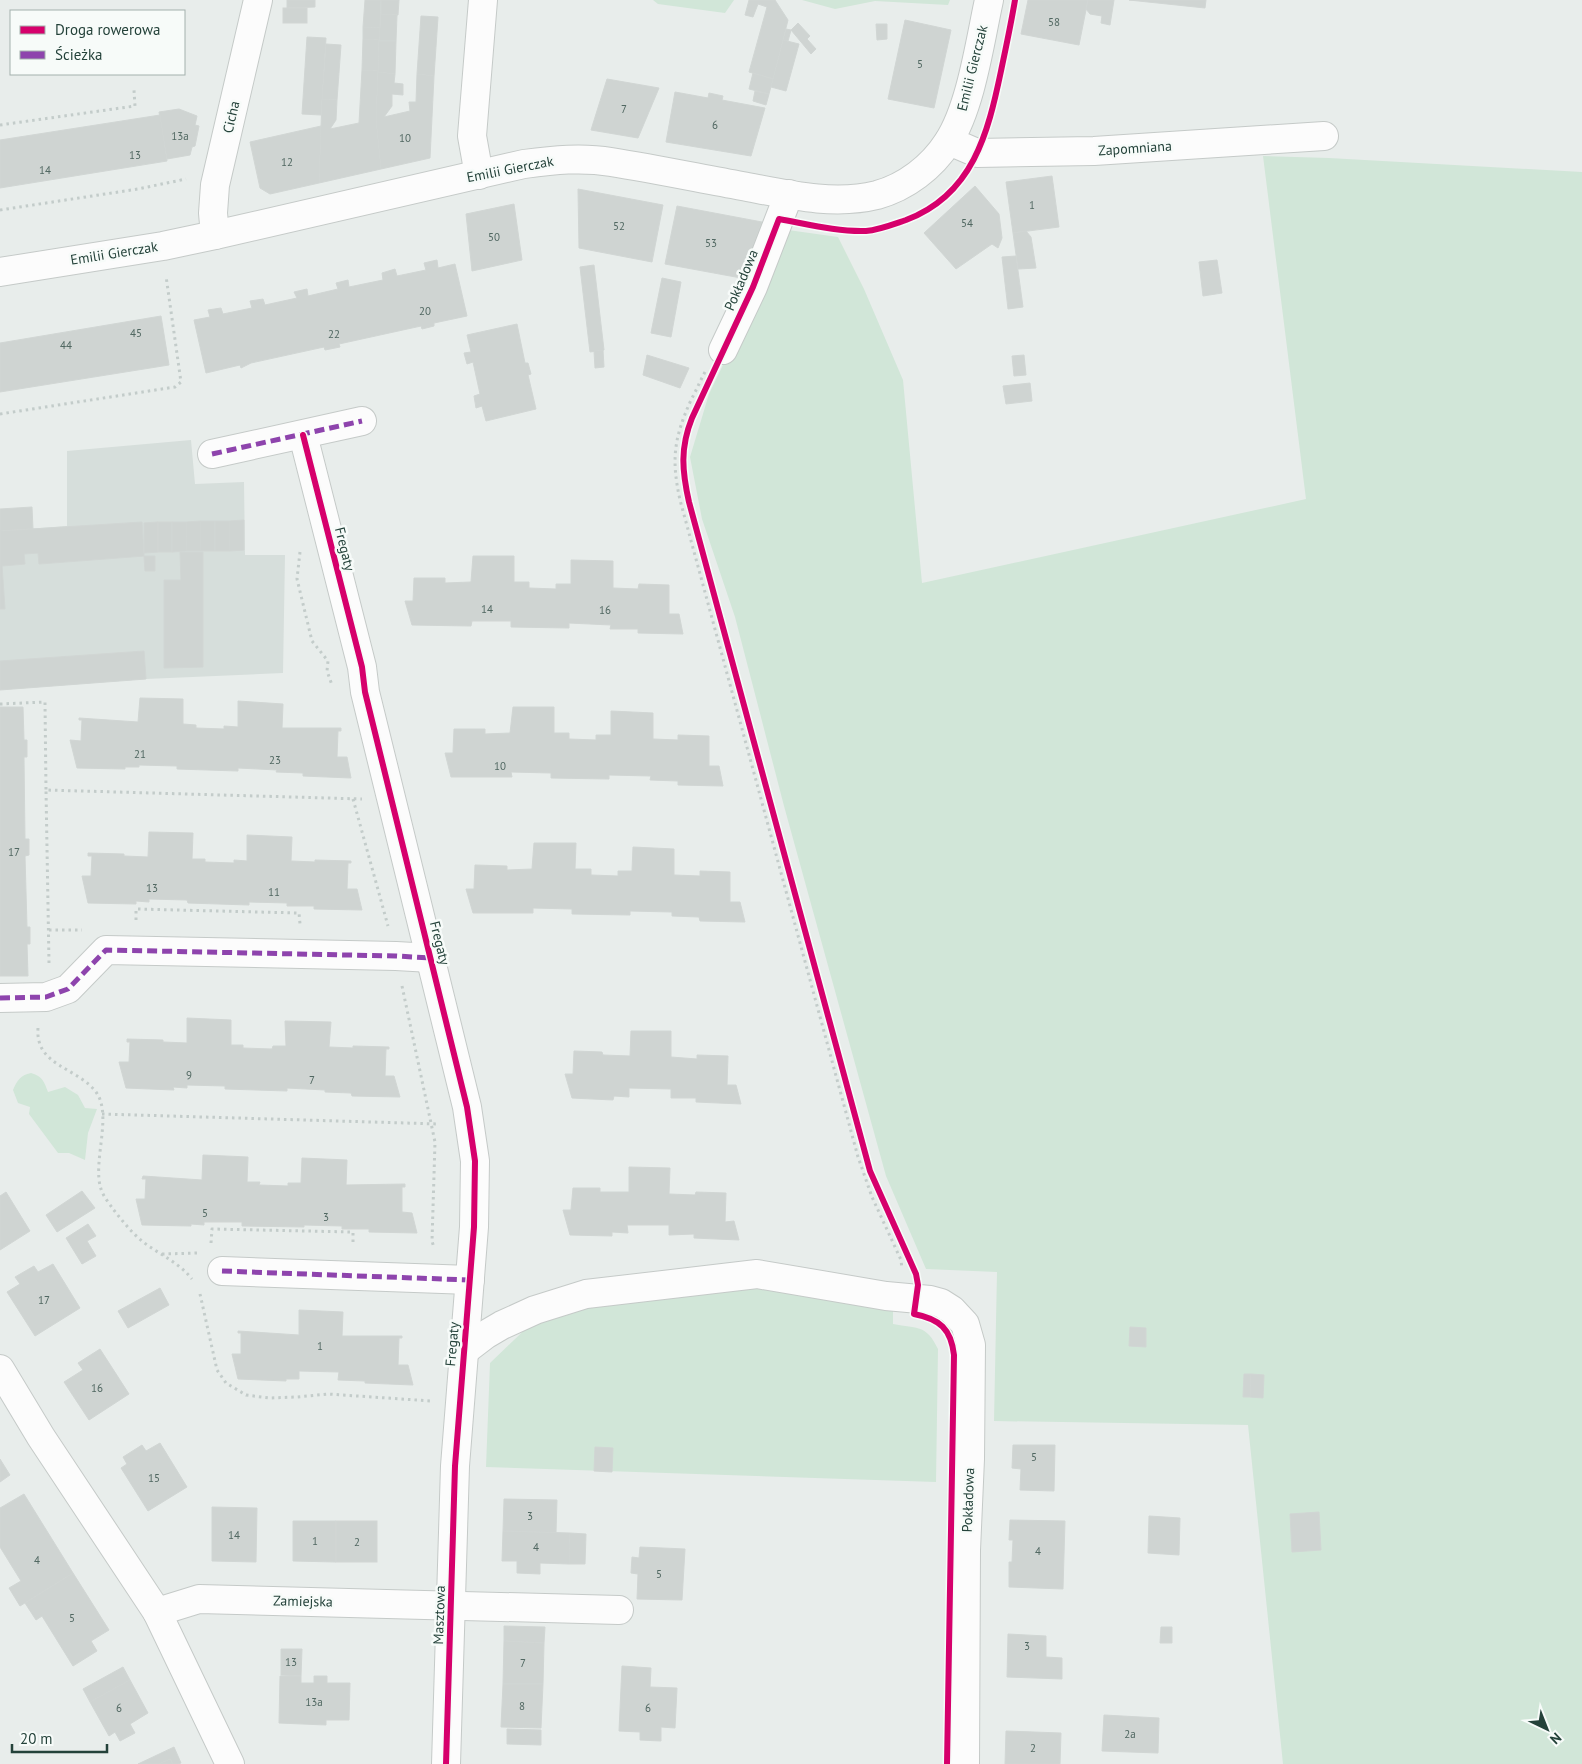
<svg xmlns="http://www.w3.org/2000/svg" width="1582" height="1764" font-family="'PT Sans',sans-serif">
<rect width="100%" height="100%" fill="#e8edeb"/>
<polygon fill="#d6dedb" points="191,440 195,484 244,482 245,555 285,555 283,673 146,679 0,690 0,531 67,526 67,451"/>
<g fill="#d1e6d8">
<polygon points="653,0 734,0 725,13 658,4"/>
<polygon points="802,0 950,0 948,5 875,1 835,9"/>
<polygon points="1263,156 1329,158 1582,172 1582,1764 1283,1764 1248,1425 994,1421 997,1272 926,1269 886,1176 784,806 735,617 702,519 690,457 709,394 788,230 838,237 864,289 903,380 922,583 1306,499"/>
<path d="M 31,1073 C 42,1076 44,1081 48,1092 L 65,1087 L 78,1095 L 85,1108 L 97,1109 L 88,1133 L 85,1160 L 69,1153 L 58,1153 L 29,1114 L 30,1107 L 18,1103 L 13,1090 C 17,1081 20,1075 31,1073 Z"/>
<path d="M 759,1283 L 893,1304 L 893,1324 C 918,1329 926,1324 938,1349 L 936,1482 L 486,1467 L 490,1363 L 539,1316 L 588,1301 Z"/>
</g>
<g fill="#cfd4d2" stroke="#d1d6d4">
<polygon points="287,0 315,0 315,7 287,8"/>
<polygon points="365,0 381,0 380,28 363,27"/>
<polygon points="381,0 399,0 398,15 381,14"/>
<polygon points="749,0 775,0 788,20 773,79 749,72 767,7 758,4 753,17 745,15"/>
<polygon points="1028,0 1088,0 1079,45 1021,34"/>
<polygon points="1088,0 1114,0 1110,25 1101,23 1102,16 1090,14 1086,9"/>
<polygon points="1129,0 1206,0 1205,8"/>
<rect x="283" y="8" width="24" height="15"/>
<polygon points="381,14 397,15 396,41 379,41"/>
<polygon points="421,16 438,17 434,76 417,74"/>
<polygon points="905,20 951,30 934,108 888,99"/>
<polygon points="798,23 810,36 807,39 816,49 811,54 791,30"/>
<polygon points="876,24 887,24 887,39 877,40"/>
<polygon points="363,27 380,28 379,40 363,39"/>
<polygon points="786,29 791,30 788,41 783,40"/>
<polygon points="307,37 326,38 321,115 302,114"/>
<polygon points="363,39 379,40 378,71 362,70"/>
<polygon points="783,40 799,44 786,91 771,87"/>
<polygon points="379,41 396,41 395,74 378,72"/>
<polygon points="326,44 341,45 337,100 322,99"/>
<polygon points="362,70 378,71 376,119 381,169 319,183 322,99 337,100 336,120 330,129 359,123"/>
<polygon points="378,72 395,74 394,83 403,84 403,95 392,94 392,106 384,117 410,111 409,102 416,102 417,74 434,76 430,158 381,169 376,119"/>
<polygon points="753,73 773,79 769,94 749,89"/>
<polygon points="607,79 659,88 638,138 591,130"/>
<polygon points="755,91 769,94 766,105 753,101"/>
<polygon points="675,92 708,98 709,93 723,96 722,100 765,108 751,156 666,142"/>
<polygon points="179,109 197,116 195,125 199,126 195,146 192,147 190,155 167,159 159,112"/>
<polygon points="160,115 167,161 0,188 0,140"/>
<polygon points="321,126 319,183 270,194 260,188 250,142"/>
<polygon points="1052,176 1059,227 1013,233 1006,182"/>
<polygon points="975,186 999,214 1002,238 998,248 992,244 956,269 924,233"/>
<polygon points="578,189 663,205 652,262 579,248"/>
<polygon points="514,204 522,260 472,271 466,214"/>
<polygon points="677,206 762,222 741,278 665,264"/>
<polygon points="1026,231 1031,237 1036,268 1018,269 1013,233"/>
<polygon points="1016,256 1023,307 1008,309 1002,257"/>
<polygon points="437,260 438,268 455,264 467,316 434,323 434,326 422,329 421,326 339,344 340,347 325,350 324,347 251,363 241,368 240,365 206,373 194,320 210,317 208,310 221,308 223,314 252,308 250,301 263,299 265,305 297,298 294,292 307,289 308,296 338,289 336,283 348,280 349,287 383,280 382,273 395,269 397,276 426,270 424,263"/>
<polygon points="1217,260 1222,293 1203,296 1199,262"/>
<polygon points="594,265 604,350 590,352 580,267"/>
<polygon points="662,278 681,282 671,337 651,333"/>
<polygon points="161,316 169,365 0,392 0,343"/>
<polygon points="517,324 525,363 528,363 531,374 528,375 536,409 486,421 482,406 476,408 474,396 480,394 473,362 467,364 464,353 471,352 467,335"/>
<polygon points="603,350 604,367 595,368 594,351"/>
<polygon points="647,355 689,368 680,388 643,375"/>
<polygon points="1024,355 1026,375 1014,376 1012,356"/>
<polygon points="1030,383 1032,401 1006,404 1003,386"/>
<polygon points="32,507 33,529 0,531 0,509"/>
<polygon points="244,520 244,550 229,551 230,521"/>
<polygon points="201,521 215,521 215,551 200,551"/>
<polygon points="201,521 200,551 186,551 187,522"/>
<polygon points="215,521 230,521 229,551 215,551"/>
<polygon points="142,522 144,556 39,564 38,553 24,554 25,564 2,566 5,609 0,609 0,531"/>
<polygon points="158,522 158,552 144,553 144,523"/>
<rect x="158" y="522" width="14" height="30"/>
<polygon points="172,522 187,522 186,551 172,552"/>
<polygon points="180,552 203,552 203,667 164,668 164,580 181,580"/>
<polygon points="144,556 155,556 155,571 145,571"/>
<polygon points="473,556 514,556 514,582 529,582 529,588 556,589 556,584 571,584 571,560 613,561 613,588 638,589 639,584 669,585 669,614 679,614 683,634 638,633 638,629 610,629 611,625 569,623 569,628 511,627 511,621 472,621 471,626 412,625 405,601 413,601 414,578 445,578 445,583 471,582"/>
<polygon points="144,651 146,679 0,690 0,661"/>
<polygon points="140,698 183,699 183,724 196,725 196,728 224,729 224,726 238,727 238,701 283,704 282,728 341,728 341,731 338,731 337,757 347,757 351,778 303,776 303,773 276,772 277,770 238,768 238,771 177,769 177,766 139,765 139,767 125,767 125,769 77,768 70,740 81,741 82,720 79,720 79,718 138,722"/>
<polygon points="0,707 23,707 24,740 27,740 27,757 24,757 25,839 29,839 29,855 25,856 27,927 30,927 30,944 27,944 28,976 0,976"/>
<polygon points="513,707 554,707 554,733 569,733 569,739 596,740 596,735 611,735 611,711 653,713 653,739 678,740 678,735 709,736 709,766 719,766 723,786 678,785 678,781 650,780 651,776 609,775 609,779 551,778 551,773 511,772 512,777 451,777 445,753 453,753 454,729 485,729 485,734 510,733"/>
<polygon points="149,832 193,833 192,859 205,859 205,862 234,863 234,860 247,861 247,835 292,837 291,861 315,862 315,860 351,861 351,863 348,863 347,889 357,889 362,910 314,909 314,906 287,906 287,903 249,902 249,905 188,903 187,900 149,899 149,902 136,901 136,904 88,903 82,876 91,876 92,856 88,856 88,853 124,854 124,856 148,857"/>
<polygon points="534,843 576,843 575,869 591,869 591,875 618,876 618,871 632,871 633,847 674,849 674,875 700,876 700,871 730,872 730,902 740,902 745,922 700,921 699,917 672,916 672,912 630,911 630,915 572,914 572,909 533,908 533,913 473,913 466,889 474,889 475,865 507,866 507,870 532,869"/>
<polygon points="187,1018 231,1020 231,1045 243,1045 243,1048 272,1049 273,1046 286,1046 285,1021 331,1022 329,1047 353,1048 353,1046 389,1047 389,1049 386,1049 385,1076 394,1076 400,1097 352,1096 351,1093 325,1092 325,1090 287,1088 287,1091 225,1089 225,1086 187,1085 187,1088 173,1087 174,1090 126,1088 119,1062 129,1062 130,1042 127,1042 127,1039 163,1040 163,1042 187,1043"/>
<polygon points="631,1031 671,1031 671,1057 697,1059 697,1055 728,1056 727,1085 736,1085 741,1104 696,1102 696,1098 671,1098 671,1089 629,1088 629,1097 614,1096 613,1100 572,1098 565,1074 573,1074 574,1051 602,1052 603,1055 630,1056"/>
<polygon points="203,1155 248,1157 247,1182 260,1182 259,1185 288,1186 288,1183 301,1183 302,1158 347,1160 346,1185 405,1184 405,1187 402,1187 402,1212 412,1213 417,1233 369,1232 369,1229 342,1229 342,1226 304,1225 304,1227 242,1226 242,1222 204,1222 204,1225 191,1224 191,1226 142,1225 136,1199 145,1199 146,1179 142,1179 143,1176 202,1180"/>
<polygon points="629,1167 670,1168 669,1194 695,1195 696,1192 726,1193 725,1222 734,1221 739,1240 694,1238 694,1234 669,1235 669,1225 627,1225 628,1233 612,1232 612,1236 570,1235 563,1210 571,1210 573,1188 600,1188 600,1192 629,1192"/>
<polygon points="82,1191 95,1208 57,1232 46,1215"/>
<polygon points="6,1192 30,1231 0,1250 0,1196"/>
<polygon points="88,1224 96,1236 87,1241 96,1256 82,1264 66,1238"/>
<polygon points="53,1264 80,1308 35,1336 7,1292 20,1284 15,1277 34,1266 38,1272"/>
<polygon points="160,1288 169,1305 128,1328 118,1311"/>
<polygon points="299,1310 343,1312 342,1336 402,1336 402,1338 399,1338 398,1365 408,1365 413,1385 365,1383 365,1381 338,1380 339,1372 299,1371 299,1379 286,1379 286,1381 238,1379 232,1354 241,1354 241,1333 238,1333 238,1331 299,1335"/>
<polygon points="1130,1327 1146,1328 1146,1347 1129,1346"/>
<polygon points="100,1349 129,1394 89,1420 64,1382 83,1370 78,1363"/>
<polygon points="1244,1374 1251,1374 1250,1397 1243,1397"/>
<polygon points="1251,1374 1264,1375 1263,1398 1250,1397"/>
<polygon points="160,1443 187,1487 148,1511 121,1468 127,1464 123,1457 142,1445 146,1451"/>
<polygon points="1013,1445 1055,1445 1054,1491 1020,1490 1021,1469 1012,1468"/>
<polygon points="595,1447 613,1448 612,1472 594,1471"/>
<polygon points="0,1459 10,1475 0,1482"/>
<polygon points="24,1494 73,1573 20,1606 9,1588 21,1581 0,1547 0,1508"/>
<polygon points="504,1499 557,1500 556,1533 503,1531"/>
<polygon points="212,1507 257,1508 256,1562 212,1561"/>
<polygon points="1319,1512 1321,1550 1292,1552 1290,1514"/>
<polygon points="1149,1516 1180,1518 1179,1555 1148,1553"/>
<polygon points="1010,1520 1065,1521 1063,1589 1009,1587 1009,1562 1012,1562 1013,1540 1009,1540"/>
<polygon points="293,1521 336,1521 336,1562 293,1561"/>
<rect x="336" y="1521" width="41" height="41"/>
<polygon points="503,1531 570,1533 569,1564 540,1563 540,1574 517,1573 517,1561 502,1561"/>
<polygon points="570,1533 586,1534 585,1564 569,1564"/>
<polygon points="640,1547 685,1549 682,1600 637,1599 638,1574 631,1573 632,1557 639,1558"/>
<polygon points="73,1573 109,1630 91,1641 97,1651 73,1666 42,1616 36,1620 25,1603"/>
<polygon points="504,1626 545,1627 544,1643 504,1641"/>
<polygon points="1161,1627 1172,1627 1172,1643 1160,1643"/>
<polygon points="1008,1634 1046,1636 1046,1657 1062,1658 1062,1679 1007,1677"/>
<polygon points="504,1641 544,1643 543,1684 503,1684"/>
<polygon points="281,1649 302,1649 301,1676 281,1675"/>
<polygon points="622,1666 651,1668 650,1687 677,1688 675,1728 661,1727 661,1741 640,1740 640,1732 619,1731"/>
<polygon points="123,1667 130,1680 90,1702 83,1689"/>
<polygon points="280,1676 301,1676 301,1683 314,1683 314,1676 327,1676 327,1683 350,1683 349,1720 326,1720 326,1725 279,1723"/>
<polygon points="130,1680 148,1713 130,1724 135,1733 120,1741 115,1732 109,1736 90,1702"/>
<polygon points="503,1684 543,1684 541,1728 501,1727"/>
<polygon points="1104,1715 1159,1718 1158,1753 1102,1751"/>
<polygon points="507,1729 541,1730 541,1745 507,1744"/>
<polygon points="1006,1731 1061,1733 1060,1764 1005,1764"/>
<polygon points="174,1747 181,1763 178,1764 173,1764 170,1759 159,1764 138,1764"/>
<polygon points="170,1759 173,1764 159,1764"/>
</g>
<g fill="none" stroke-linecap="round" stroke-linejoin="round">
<defs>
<g id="minor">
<polyline points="949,141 977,153 1094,151 1324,136"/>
<polyline points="479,175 472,136 483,0"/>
<polyline points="215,235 213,213 215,185 258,0"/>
<path d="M 0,272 L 163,246 L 215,235 L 524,164 C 554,160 582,157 611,162 C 655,169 698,178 742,186 C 785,194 833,206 877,195 C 906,187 932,167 948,142 C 971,107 980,41 989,0"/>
<polyline points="723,350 753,287 789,194"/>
<polyline points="303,435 362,667 365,692 467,1107 475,1161 474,1227 455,1466 446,1764"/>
<polyline points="212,454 362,421"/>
<polyline points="0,998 46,997 68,989 106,950 396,956 431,958"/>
<polyline points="222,1271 470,1280"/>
<polyline points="464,1351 485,1335 502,1325 535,1310 586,1294 757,1274 886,1296 930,1300 941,1303 952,1310 965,1324 971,1345 970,1459 966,1550 965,1764"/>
<polyline points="0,1369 41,1437 157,1612 230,1764"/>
<polyline points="157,1612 199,1599 619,1610"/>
</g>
</defs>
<use href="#minor" stroke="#c5cac8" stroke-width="30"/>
<g stroke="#c3ccca" stroke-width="3" stroke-dasharray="2.5 4" stroke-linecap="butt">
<polyline points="0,125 135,106 134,90"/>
<polyline points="0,210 138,189 186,179"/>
<path d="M 705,372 C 700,381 696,391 691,400 C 674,438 671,459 680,500 L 858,1157 L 872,1197 L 901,1260 L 902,1269"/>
<polyline points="0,414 175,387 181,382 166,276"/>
<polyline points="300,552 297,579 312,641 328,661 327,671 332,685"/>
<polyline points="0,704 45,702 46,790"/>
<polyline points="353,799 388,926"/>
<polyline points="136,920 136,909 299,913 300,924"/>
<polyline points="49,930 82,930"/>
<polyline points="49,963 46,790 362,799"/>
<polyline points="402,986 435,1142 432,1241 434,1248"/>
<path d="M 38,1028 C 35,1066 77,1067 96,1092 C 113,1115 92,1162 101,1189 C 103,1196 109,1203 113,1209 C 124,1223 135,1237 150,1247 C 165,1257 181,1265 192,1279"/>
<polyline points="102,1114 439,1124"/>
<polyline points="211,1243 212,1229 353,1232 353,1246"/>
<polyline points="162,1254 198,1253"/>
<polyline points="200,1294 217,1370 226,1383 246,1395 269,1398 297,1397 328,1394 431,1401"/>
</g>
<use href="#minor" stroke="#fcfcfc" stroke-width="28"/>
<g stroke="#8e44ad" stroke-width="5" stroke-dasharray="10 5" stroke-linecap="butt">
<polyline points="212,454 362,421"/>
<polyline points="0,998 46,997 68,989 106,950 396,956 431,958"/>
<polyline points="222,1271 470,1280"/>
</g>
<defs>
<g id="cycleway">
<polyline points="303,435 362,667 365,692 467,1107 475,1161 474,1227 455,1466 446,1764"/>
<path d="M 947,1764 L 954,1355 C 951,1329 940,1319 914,1314 L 918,1285 L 916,1274 L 870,1171 L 689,502 C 682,471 680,448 692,418 L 753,287 L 779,219 C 807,224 837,232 866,231 C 879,230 894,224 906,220 C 973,195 988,133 1001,71 C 1006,47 1011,24 1015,0"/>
</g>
</defs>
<use href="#cycleway" stroke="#f7fbf9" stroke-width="9"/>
<use href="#cycleway" stroke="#d6006c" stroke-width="6"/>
</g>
<g text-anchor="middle" stroke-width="5" stroke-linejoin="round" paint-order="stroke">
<g font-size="11" fill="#506761">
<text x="1054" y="26">58</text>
<text x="920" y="68">5</text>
<text x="624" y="113">7</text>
<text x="715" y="129">6</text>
<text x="180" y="140">13a</text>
<text x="405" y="142">10</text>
<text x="135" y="159">13</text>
<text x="287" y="166">12</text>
<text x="45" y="174">14</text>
<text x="1032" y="209">1</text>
<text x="967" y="227">54</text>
<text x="619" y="230">52</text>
<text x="494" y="241">50</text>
<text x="711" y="247">53</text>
<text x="425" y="315">20</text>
<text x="136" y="337">45</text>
<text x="334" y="338">22</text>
<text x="66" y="349">44</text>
<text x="487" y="613">14</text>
<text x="605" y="614">16</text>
<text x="140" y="758">21</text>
<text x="275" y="764">23</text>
<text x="500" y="770">10</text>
<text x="14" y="856">17</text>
<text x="152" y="892">13</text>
<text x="274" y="896">11</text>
<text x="189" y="1079">9</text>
<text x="312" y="1084">7</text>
<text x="205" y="1217">5</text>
<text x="326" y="1221">3</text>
<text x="44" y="1304">17</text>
<text x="320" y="1350">1</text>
<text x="97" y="1392">16</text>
<text x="1034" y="1461">5</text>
<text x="154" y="1482">15</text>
<text x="530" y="1520">3</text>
<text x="234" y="1539">14</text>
<text x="315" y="1545">1</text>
<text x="357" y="1546">2</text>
<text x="536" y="1551">4</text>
<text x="1038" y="1555">4</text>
<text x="37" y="1564">4</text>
<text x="659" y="1578">5</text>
<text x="72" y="1622">5</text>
<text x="1027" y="1650">3</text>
<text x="291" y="1666">13</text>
<text x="523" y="1667">7</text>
<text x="314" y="1706">13a</text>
<text x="522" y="1710">8</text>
<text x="119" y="1712">6</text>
<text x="648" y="1712">6</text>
<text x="1130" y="1738">2a</text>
<text x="1033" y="1752">2</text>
</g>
<g font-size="14" fill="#24423a" stroke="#f7fbf9">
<text transform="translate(972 68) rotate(-76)" y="5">Emilii Gierczak</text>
<text transform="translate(231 117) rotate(-77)" y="5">Cicha</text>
<text transform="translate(1135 148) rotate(-4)" y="5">Zapomniana</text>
<text transform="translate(510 169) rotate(-11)" y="5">Emilii Gierczak</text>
<text transform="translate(114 253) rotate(-9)" y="5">Emilii Gierczak</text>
<text transform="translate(741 280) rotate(-67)" y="5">Pokładowa</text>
<text transform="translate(345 549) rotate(76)" y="5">Fregaty</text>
<text transform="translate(440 943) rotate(76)" y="5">Fregaty</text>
<text transform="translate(452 1344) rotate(-85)" y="5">Fregaty</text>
<text transform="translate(968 1500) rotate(-88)" y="5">Pokładowa</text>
<text transform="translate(303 1601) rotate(1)" y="5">Zamiejska</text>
<text transform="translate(439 1615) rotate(-88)" y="5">Masztowa</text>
</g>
</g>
<rect x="10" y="10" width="175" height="65" fill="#f7fbf9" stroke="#a3b1ad"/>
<rect x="20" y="26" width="25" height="8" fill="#d6006c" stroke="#a3b1ad"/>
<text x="55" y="35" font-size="15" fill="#24423a">Droga rowerowa</text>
<rect x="20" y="51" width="25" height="8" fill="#8e44ad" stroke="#a3b1ad"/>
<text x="55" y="60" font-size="15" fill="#24423a">Ścieżka</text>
<g transform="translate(1547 1729) rotate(137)" stroke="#f7fbf9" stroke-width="4" paint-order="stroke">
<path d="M0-4L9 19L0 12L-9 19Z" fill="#24423a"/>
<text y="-8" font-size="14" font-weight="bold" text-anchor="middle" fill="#24423a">N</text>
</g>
<path d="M12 1744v8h95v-8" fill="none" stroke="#24423a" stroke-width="2.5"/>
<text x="20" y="1744" font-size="15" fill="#24423a" stroke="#f7fbf9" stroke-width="4" paint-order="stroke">20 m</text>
</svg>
